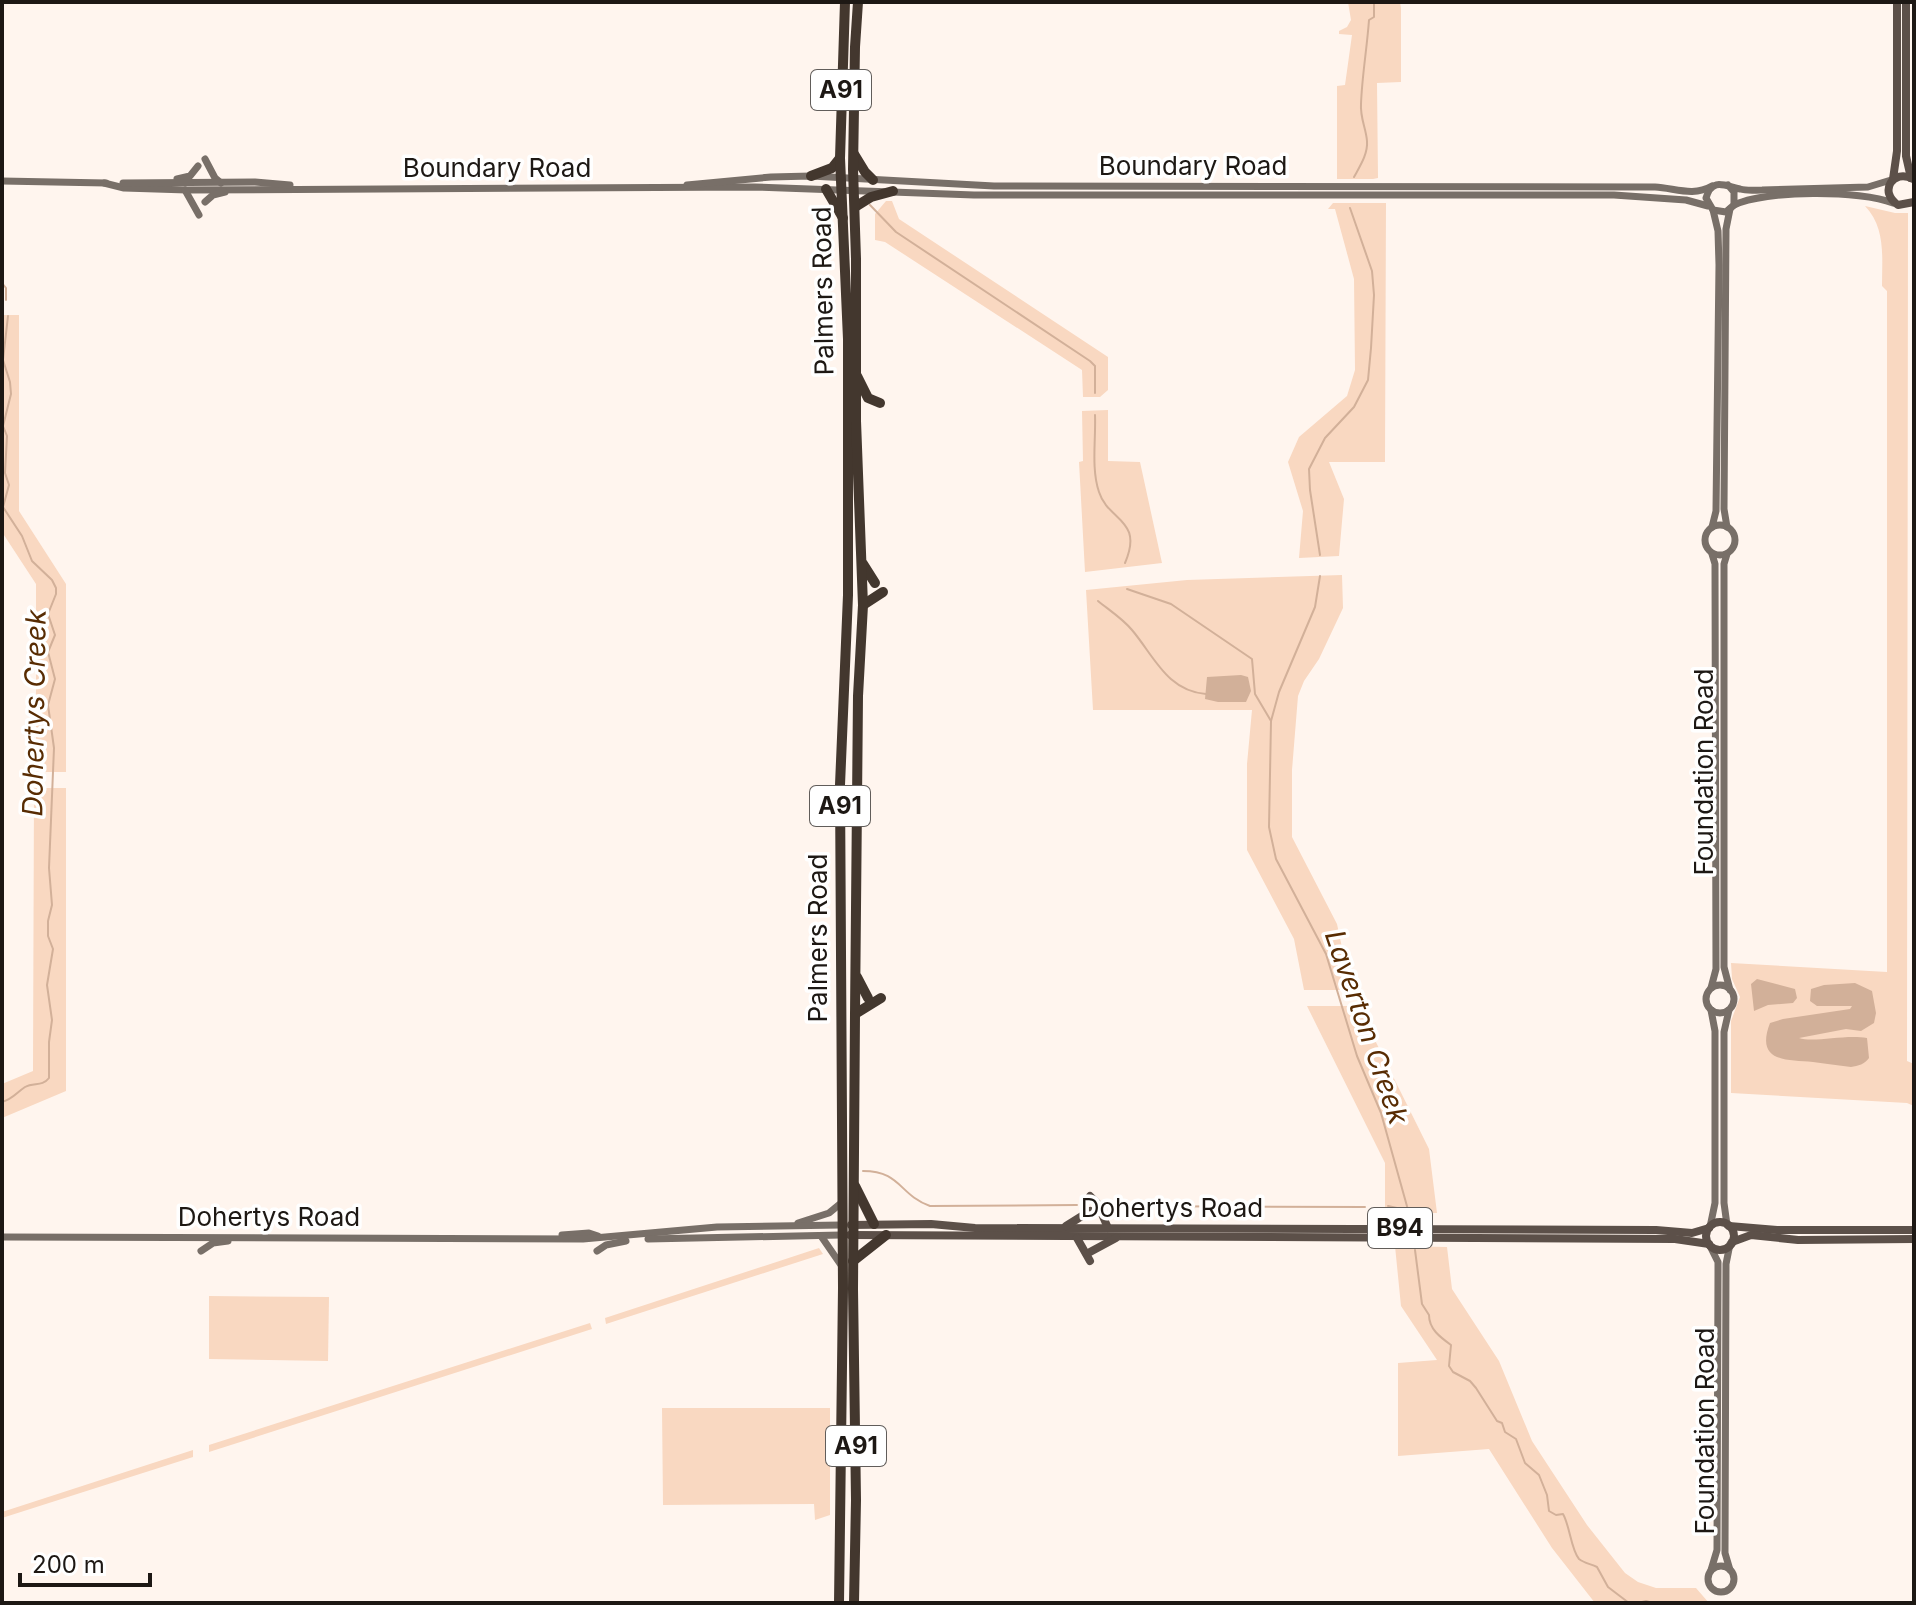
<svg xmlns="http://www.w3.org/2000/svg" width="1916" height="1605" font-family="Inter,sans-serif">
<rect width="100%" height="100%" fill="#fff5ee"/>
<g fill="#f9d8c1">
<polygon points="1348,2 1400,2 1401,8 1401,82 1377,83 1378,178 1373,179 1337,179 1337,86 1345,85 1352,35 1339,34 1339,31 1347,27 1351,20"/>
<polygon points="886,201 892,201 899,219 1108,357 1108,390 1100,397 1083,397 1082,370 885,242 875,240 875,214"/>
<polygon points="1333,203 1386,203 1385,462 1329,462 1344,499 1339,556 1299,558 1303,511 1288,462 1299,437 1347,396 1355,370 1354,279 1335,209 1328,209"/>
<path d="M 1865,206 L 1895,213 L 1908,213 L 1907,1061 L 1914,1064 L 1914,1106 L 1907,1103 L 1731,1093 L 1731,1021 L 1740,997 L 1732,979 L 1731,963 L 1887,972 L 1887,291 L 1882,286 C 1882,257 1886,228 1865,206 Z"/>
<polygon points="2,315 19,315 19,511 66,584 66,772 36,772 36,584 2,532"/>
<polygon points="1108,410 1108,461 1140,462 1162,563 1085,572 1079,462 1083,461 1082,411"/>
<polygon points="1342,575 1343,608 1319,659 1304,681 1298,696 1292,770 1292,837 1337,924 1351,990 1304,990 1294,939 1247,850 1247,764 1252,710 1093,710 1086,590 1187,580"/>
<polygon points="34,788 66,788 66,1091 2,1118 2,1084 33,1071"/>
<polygon points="1307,1006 1358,1006 1429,1149 1437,1213 1385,1213 1385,1163"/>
<polygon points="1395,1246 1447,1247 1452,1289 1499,1361 1532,1441 1587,1525 1625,1573 1638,1582 1656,1588 1696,1588 1709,1603 1595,1603 1552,1548 1489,1449 1398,1456 1398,1363 1437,1360 1401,1306"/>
<polygon points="819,1248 823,1254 606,1324 605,1318"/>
<polygon points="209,1296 329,1297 328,1361 209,1359"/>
<polygon points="590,1323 592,1329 209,1452 209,1445"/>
<polygon points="662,1408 830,1408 830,1515 815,1520 814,1504 663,1505"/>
<polygon points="193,1450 193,1457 2,1518 2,1512"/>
</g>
<g fill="#d2b099">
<polygon points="1241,675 1248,677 1251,691 1246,702 1218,702 1205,699 1207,677"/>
<polygon points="1757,979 1795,989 1797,998 1793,1003 1768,1005 1754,1011 1751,984"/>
<path d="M 1855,983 L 1872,991 L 1876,1013 L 1874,1023 L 1861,1031 L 1846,1029 L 1799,1038 C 1814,1043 1845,1034 1867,1038 L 1869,1058 C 1865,1064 1858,1066 1851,1067 C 1838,1065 1825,1064 1813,1062 C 1786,1060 1755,1062 1770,1023 L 1783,1019 L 1850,1009 L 1852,1006 L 1817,1006 L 1810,1001 L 1811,989 L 1824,985 Z"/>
</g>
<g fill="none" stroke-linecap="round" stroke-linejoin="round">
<g stroke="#d2b099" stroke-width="2">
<path d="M 1354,177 C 1360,166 1368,154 1367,141 C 1366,128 1360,118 1361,104 C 1362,76 1367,48 1369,20 L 1374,17 L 1374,2"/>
<polyline points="870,205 896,232 1090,361 1095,366 1095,393"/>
<polyline points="2,283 6,288 6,300"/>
<path d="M 1095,415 C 1096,439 1091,469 1099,492 C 1108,521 1144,519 1125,563"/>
<polyline points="1320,555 1310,490 1309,469 1325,438 1354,407 1368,380 1371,348 1374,295 1372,271 1350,208"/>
<polyline points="1320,576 1315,607 1279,692 1271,721 1269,827 1276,859 1326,954 1357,1056 1381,1113 1410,1217"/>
<polyline points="1127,589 1171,604 1252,659 1255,694 1271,721"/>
<path d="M 1098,601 C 1109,610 1123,619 1132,630 C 1154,656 1167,691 1206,694"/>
<path d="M 2,1102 C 13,1099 16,1093 25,1087 C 34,1082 42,1087 49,1078 L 49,1042 L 52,1020 L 47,985 L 53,949 L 48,936 L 48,921 L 52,905 L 49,868 L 54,748 L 48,705 L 55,679 L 48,652 L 55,635 L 48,614 L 56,594 L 56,588 L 52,580 L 32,561 L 22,536 L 3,507 L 9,485 L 5,473 L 7,436 L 3,426 L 11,394 L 10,382 L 3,360 L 8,316"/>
<path d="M 863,1171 C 901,1171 899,1195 930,1206 L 1077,1205"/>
<polyline points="1105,1206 1365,1207"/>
<polyline points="1388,1206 1397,1208 1409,1216"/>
<path d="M 1415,1250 L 1422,1304 L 1429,1315 C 1429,1329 1440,1337 1451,1345 L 1449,1366 L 1453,1372 L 1470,1381 L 1476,1388 L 1497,1421 L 1502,1423 L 1505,1432 L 1516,1439 L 1525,1463 L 1539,1475 L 1547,1495 L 1549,1511 L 1556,1515 L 1563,1514 C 1570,1526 1571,1550 1579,1559 C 1584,1563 1591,1564 1597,1567 L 1608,1587 L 1629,1603"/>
<polyline points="1638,1603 1646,1601 1653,1603"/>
</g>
<g stroke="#786f68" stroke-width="7">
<polyline points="205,159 215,178 221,183"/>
<polyline points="177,179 190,176 198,166"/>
<polyline points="2,181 106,183"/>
<polyline points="104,183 124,188 187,190 755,187 974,195 1614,195 1686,200 1708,206"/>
<polyline points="123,183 255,182 290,185"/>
<path d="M 687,185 L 771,177 L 811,176 L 994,186 L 1655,187 C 1675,188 1693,197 1712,186"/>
<path d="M 1728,185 L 1734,192 L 1734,205 L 1726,212 L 1713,210 L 1706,198 C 1712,177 1725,186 1740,189 C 1747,191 1754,190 1762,190 L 1868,187 L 1891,180"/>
<polyline points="185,190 199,215"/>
<polyline points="205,202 213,195 225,192"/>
<path d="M 1734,205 C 1765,190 1861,190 1893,203"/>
<circle cx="1720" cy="540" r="15"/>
<polyline points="1712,527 1716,511 1719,265 1718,231 1713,210"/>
<polyline points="1727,527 1724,509 1726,229 1730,209"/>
<polyline points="1727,554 1724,564 1724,967 1730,990"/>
<circle cx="1720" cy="999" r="14"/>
<polyline points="1711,988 1716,969 1715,564 1712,554"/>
<polyline points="798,1223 829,1213 840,1204"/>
<polyline points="1727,1225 1724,1203 1724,1032 1729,1010"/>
<polyline points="1710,1227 1715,1203 1715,1031 1711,1010"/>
<polyline points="562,1235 589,1233 598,1236"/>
<polyline points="821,1236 841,1265"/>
<polyline points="2,1237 583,1239 717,1227 841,1225"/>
<polyline points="648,1239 841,1235"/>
<polyline points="1710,1246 1718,1262 1718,1273 1717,1550 1711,1570"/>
<polyline points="201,1251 213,1243 228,1241"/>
<polyline points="597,1251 606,1245 626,1241"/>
<circle cx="1721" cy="1579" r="13"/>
<polyline points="1730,1570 1725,1553 1726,1264 1730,1244"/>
</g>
<g stroke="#5c5049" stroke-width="8">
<polyline points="1906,2 1906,156 1911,178"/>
<polyline points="1893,179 1897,151 1897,2"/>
<path d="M 1913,179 C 1893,168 1878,192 1898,205 L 1914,202"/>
<polyline points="1090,1196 1097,1203 1108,1228"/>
<circle cx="1720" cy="1236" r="14"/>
<polyline points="851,1225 931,1224 975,1228 1656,1230 1692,1233 1709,1228"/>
<polyline points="1066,1226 1090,1211"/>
<polyline points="1729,1226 1777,1230 1914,1230"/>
<polyline points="850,1235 1675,1239 1709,1244"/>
<polyline points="1077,1238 1090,1261"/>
<polyline points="1732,1242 1751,1235 1798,1240 1914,1239"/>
<polyline points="1090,1252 1116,1238"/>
</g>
<g stroke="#43372e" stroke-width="10">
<polyline points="854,154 865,172 873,180"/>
<polyline points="811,176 832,168 840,158"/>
<polyline points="826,189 843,218"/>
<polyline points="855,207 871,197 893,191"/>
<polyline points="857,376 868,398 880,403"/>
<polyline points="863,564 875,583"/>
<polyline points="863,605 883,592"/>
<polyline points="857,977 868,998"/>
<polyline points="855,1014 881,998"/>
<polyline points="855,1186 874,1224"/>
<polyline points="853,1261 886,1235"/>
<polyline points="839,1603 843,1288 840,785 848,595 848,339 840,158 845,2"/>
<polyline points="854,1603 856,1500 853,1289 855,1014 858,696 863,605 856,421 856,259 853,169 855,47 858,2"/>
</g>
</g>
<g text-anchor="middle" stroke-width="7" stroke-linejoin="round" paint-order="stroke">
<g fill="#fff" stroke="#615d5a" stroke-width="2">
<rect x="811" y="70" width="60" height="40" rx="6"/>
<rect x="810" y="786" width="60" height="40" rx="6"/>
<rect x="1368" y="1208" width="64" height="40" rx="6"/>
<rect x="826" y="1426" width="60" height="40" rx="6"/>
</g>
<g font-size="24" font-weight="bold" fill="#1d1814">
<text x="841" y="98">A91</text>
<text x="840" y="814">A91</text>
<text x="1400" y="1236">B94</text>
<text x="856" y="1454">A91</text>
</g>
<g font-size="26" fill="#1d1814" stroke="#fff">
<text x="1193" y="175">Boundary Road</text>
<text x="497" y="177">Boundary Road</text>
<text transform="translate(823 291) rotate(-91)" y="9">Palmers Road</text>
<text transform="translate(1704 772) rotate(-90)" y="9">Foundation Road</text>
<text transform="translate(818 938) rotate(-90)" y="9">Palmers Road</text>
<text x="1172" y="1217">Dohertys Road</text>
<text x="269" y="1226">Dohertys Road</text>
<text transform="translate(1705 1431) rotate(-90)" y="9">Foundation Road</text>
</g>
<g font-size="28" font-style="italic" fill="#582c03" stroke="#fff">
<text transform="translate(34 713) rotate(-89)" y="10">Dohertys Creek</text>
<text transform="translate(1367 1027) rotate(71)" y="10">Laverton Creek</text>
</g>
</g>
<rect width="1916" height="1605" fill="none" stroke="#1d1814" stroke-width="8"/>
<path d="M20 1573v12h130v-12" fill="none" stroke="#1d1814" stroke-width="4"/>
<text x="32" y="1573" font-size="24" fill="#1d1814" stroke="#ffffff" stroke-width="6" paint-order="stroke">200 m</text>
</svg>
